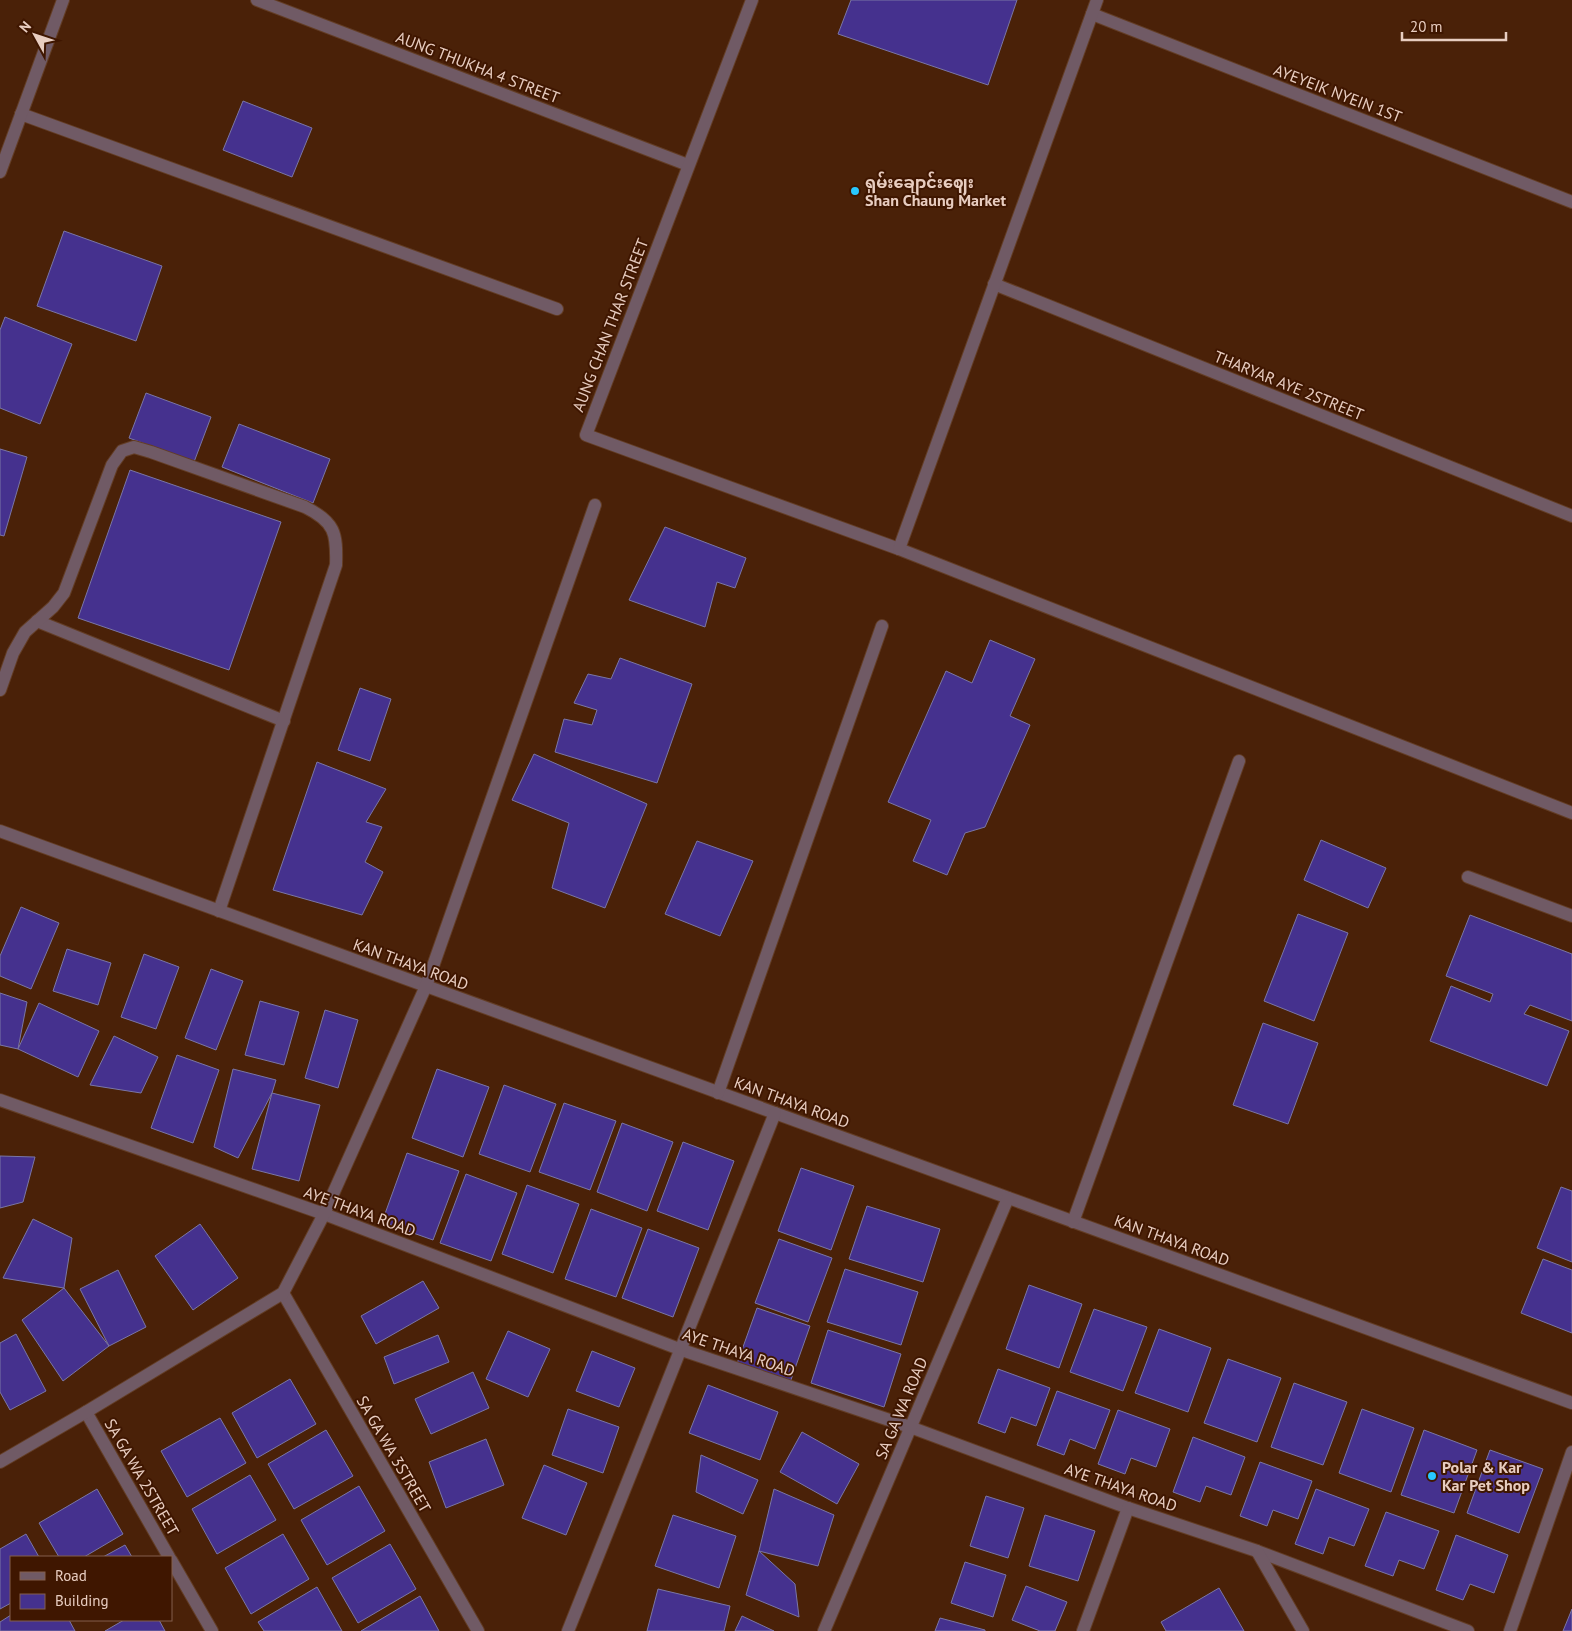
<svg xmlns="http://www.w3.org/2000/svg" width="1572" height="1631" font-family="'PT Sans','Noto Sans Myanmar',sans-serif">
<rect width="100%" height="100%" fill="#4a2108"/>
<g fill="#45318e" stroke="#7a76a5">
<polygon points="851,0 1017,0 988,85 838,34"/>
<polygon points="243,101 312,128 292,177 223,150"/>
<polygon points="64,231 162,266 136,341 37,306"/>
<polygon points="5,317 72,344 40,424 0,408 0,330"/>
<polygon points="146,393 211,417 194,462 129,438"/>
<polygon points="239,424 330,459 313,503 222,467"/>
<polygon points="0,449 27,457 4,536 0,535"/>
<polygon points="130,470 281,522 229,670 78,618"/>
<polygon points="665,527 746,558 735,588 717,582 705,627 629,600"/>
<polygon points="990,640 1035,659 1010,716 1030,725 985,827 965,833 947,875 913,861 931,820 888,802 946,671 972,683"/>
<polygon points="620,658 692,684 657,783 555,752 564,719 592,725 597,710 574,703 588,674 611,679"/>
<polygon points="360,688 391,699 370,761 338,750"/>
<polygon points="534,754 647,804 605,908 552,888 569,823 512,800"/>
<polygon points="317,762 386,789 366,822 382,827 365,862 383,872 362,915 273,890"/>
<polygon points="1321,840 1386,868 1368,908 1304,880"/>
<polygon points="697,841 753,861 720,936 665,914"/>
<polygon points="21,907 59,923 31,989 0,976 0,956"/>
<polygon points="1298,914 1348,933 1314,1021 1264,1001"/>
<polygon points="1470,915 1572,954 1572,1021 1530,1005 1524,1014 1569,1031 1547,1086 1430,1041 1451,986 1490,1002 1493,994 1446,976"/>
<polygon points="67,949 111,963 98,1005 53,991"/>
<polygon points="144,954 179,967 156,1029 121,1017"/>
<polygon points="211,969 243,981 216,1050 185,1038"/>
<polygon points="0,993 27,1002 18,1049 0,1045"/>
<polygon points="260,1001 299,1012 284,1065 245,1055"/>
<polygon points="39,1003 99,1031 78,1077 18,1049"/>
<polygon points="325,1010 358,1020 338,1088 305,1078"/>
<polygon points="1263,1023 1318,1043 1288,1124 1233,1105"/>
<polygon points="114,1036 158,1057 141,1093 90,1085"/>
<polygon points="177,1055 219,1070 193,1143 151,1128"/>
<polygon points="233,1069 276,1080 272,1093 238,1158 214,1147"/>
<polygon points="437,1069 489,1087 463,1157 412,1138"/>
<polygon points="504,1085 556,1104 530,1172 479,1154"/>
<polygon points="272,1093 320,1105 299,1181 252,1169"/>
<polygon points="564,1103 616,1121 590,1190 539,1172"/>
<polygon points="622,1123 673,1142 647,1211 597,1192"/>
<polygon points="683,1142 734,1161 708,1230 657,1211"/>
<polygon points="407,1153 459,1171 433,1240 382,1222"/>
<polygon points="0,1156 35,1157 23,1202 0,1208"/>
<polygon points="801,1168 854,1186 831,1250 778,1231"/>
<polygon points="466,1174 517,1193 491,1261 440,1243"/>
<polygon points="527,1185 579,1204 553,1273 502,1254"/>
<polygon points="1561,1187 1572,1191 1572,1262 1537,1248"/>
<polygon points="867,1206 940,1229 923,1282 849,1259"/>
<polygon points="591,1209 642,1228 616,1297 565,1279"/>
<polygon points="33,1219 72,1238 64,1288 3,1278"/>
<polygon points="200,1224 238,1278 193,1310 155,1256"/>
<polygon points="648,1229 699,1248 673,1317 622,1298"/>
<polygon points="779,1239 832,1258 808,1322 755,1303"/>
<polygon points="1543,1259 1572,1270 1572,1333 1521,1313"/>
<polygon points="845,1269 918,1292 901,1345 827,1322"/>
<polygon points="118,1270 146,1327 109,1346 80,1289"/>
<polygon points="423,1281 439,1308 376,1344 361,1316"/>
<polygon points="1029,1285 1082,1304 1059,1368 1006,1349"/>
<polygon points="64,1288 109,1346 63,1381 22,1320"/>
<polygon points="757,1308 810,1326 787,1391 734,1372"/>
<polygon points="1094,1309 1147,1327 1123,1391 1070,1372"/>
<polygon points="1159,1329 1211,1348 1188,1412 1135,1393"/>
<polygon points="828,1330 901,1354 884,1407 811,1383"/>
<polygon points="508,1331 550,1349 528,1397 486,1379"/>
<polygon points="16,1334 46,1391 10,1410 0,1392 0,1343"/>
<polygon points="438,1335 449,1362 394,1384 384,1357"/>
<polygon points="592,1351 635,1368 619,1407 576,1391"/>
<polygon points="1228,1359 1281,1378 1257,1442 1204,1423"/>
<polygon points="998,1369 1050,1388 1036,1426 1011,1417 1005,1433 978,1423"/>
<polygon points="473,1372 489,1408 431,1434 415,1399"/>
<polygon points="290,1379 316,1424 257,1458 232,1413"/>
<polygon points="1294,1383 1347,1402 1323,1465 1271,1447"/>
<polygon points="708,1385 778,1412 760,1460 689,1433"/>
<polygon points="1057,1391 1110,1410 1095,1449 1070,1439 1064,1455 1037,1445"/>
<polygon points="568,1409 619,1427 603,1473 552,1455"/>
<polygon points="1362,1409 1414,1428 1391,1492 1339,1473"/>
<polygon points="1118,1410 1170,1429 1156,1467 1131,1458 1125,1474 1098,1464"/>
<polygon points="220,1418 246,1463 187,1497 161,1451"/>
<polygon points="326,1430 353,1476 294,1509 268,1464"/>
<polygon points="1424,1430 1477,1450 1454,1513 1401,1495"/>
<polygon points="802,1432 859,1464 837,1504 780,1472"/>
<polygon points="1193,1437 1245,1457 1231,1495 1206,1486 1200,1502 1173,1492"/>
<polygon points="486,1439 504,1485 446,1508 429,1462"/>
<polygon points="1490,1450 1543,1469 1519,1533 1467,1513"/>
<polygon points="701,1455 758,1480 743,1514 696,1492"/>
<polygon points="1260,1462 1312,1481 1298,1519 1273,1510 1267,1526 1240,1516"/>
<polygon points="544,1465 587,1483 566,1535 522,1518"/>
<polygon points="250,1475 276,1520 217,1554 192,1509"/>
<polygon points="359,1486 385,1531 327,1565 301,1520"/>
<polygon points="97,1489 123,1534 84,1557 59,1557 39,1523"/>
<polygon points="774,1489 834,1515 818,1566 759,1551"/>
<polygon points="1316,1489 1369,1509 1354,1546 1329,1537 1323,1554 1295,1544"/>
<polygon points="986,1496 1024,1508 1008,1558 970,1546"/>
<polygon points="1386,1512 1439,1531 1424,1569 1399,1560 1393,1576 1365,1566"/>
<polygon points="673,1515 736,1536 719,1588 655,1566"/>
<polygon points="1045,1515 1095,1531 1078,1581 1029,1566"/>
<polygon points="26,1534 39,1557 11,1557 11,1603 0,1609 0,1549"/>
<polygon points="283,1534 309,1579 251,1614 225,1568"/>
<polygon points="1456,1535 1508,1555 1494,1593 1470,1584 1463,1600 1436,1590"/>
<polygon points="390,1544 416,1589 358,1623 332,1578"/>
<polygon points="125,1545 132,1557 103,1557"/>
<polygon points="759,1551 795,1584 799,1617 746,1595"/>
<polygon points="965,1562 1006,1575 993,1617 951,1603"/>
<polygon points="1026,1586 1067,1602 1055,1631 1040,1631 1012,1620"/>
<polygon points="317,1587 342,1631 264,1631 258,1622"/>
<polygon points="1219,1588 1244,1631 1166,1631 1161,1622"/>
<polygon points="658,1589 730,1606 724,1631 647,1631"/>
<polygon points="420,1596 439,1631 361,1631"/>
<polygon points="1572,1609 1572,1631 1563,1631"/>
<polygon points="11,1615 11,1620 69,1620 75,1631 0,1631 0,1622"/>
<polygon points="742,1616 774,1631 735,1631"/>
<polygon points="940,1618 985,1630 985,1631 935,1631"/>
<polygon points="124,1620 159,1620 165,1631 105,1631"/>
</g>
<g fill="none" stroke-linecap="round" stroke-linejoin="round">
<defs>
<polyline id="lane" points="37,621 284,721"/>
<g id="street">
<polyline points="257,0 688,165"/>
<polyline points="752,0 586,435 899,549 1572,813"/>
<polyline points="1092,14 1572,202"/>
<polyline points="21,114 557,309"/>
<polyline points="0,172 63,0"/>
<polyline points="994,284 1572,516"/>
<polyline points="899,549 1097,0"/>
<path d="M 0,690 L 13,653 L 25,632 L 53,607 L 64,593 L 112,465 L 122,451 L 134,447 L 151,452 L 305,507 C 335,522 337,533 336,565 L 219,911"/>
<polyline points="0,831 1572,1403"/>
<polyline points="1468,877 1572,916"/>
<polyline points="718,1093 882,626"/>
<polyline points="0,1100 324,1214 682,1350 910,1427 1128,1508 1257,1551 1468,1631"/>
<polyline points="1073,1222 1239,761"/>
<polyline points="283,1293 478,1631"/>
<polyline points="86,1412 169,1557"/>
<polyline points="0,1462 86,1412 283,1293 324,1214 426,986 595,505"/>
<polyline points="1257,1551 1303,1631"/>
<polyline points="171,1560 212,1631"/>
<polyline points="568,1631 775,1113"/>
<polyline points="824,1631 1008,1198"/>
<polyline points="1083,1631 1128,1508"/>
<polyline points="1510,1631 1572,1452"/>
</g>
</defs>
<use href="#lane" stroke="#633d25" stroke-width="14"/>
<use href="#street" stroke="#633d25" stroke-width="14"/>
<use href="#lane" stroke="#705a65" stroke-width="12"/>
<use href="#street" stroke="#705a65" stroke-width="12"/>
</g>
<g fill="#28c8ff" stroke="#3f1600" stroke-width="2">
<circle cx="855" cy="191" r="5"/>
<circle cx="1432" cy="1476" r="5"/>
</g>
<g text-anchor="middle" stroke-width="4" stroke-linejoin="round" paint-order="stroke">
<g font-size="16" fill="#e8cdc0" stroke="#3f1600">
<text transform="translate(478 67) rotate(21)" y="6">AUNG THUKHA 4 STREET</text>
<text transform="translate(1338 93) rotate(21)" y="6">AYEYEIK NYEIN 1ST</text>
<text transform="translate(610 325) rotate(-69)" y="6">AUNG CHAN THAR STREET</text>
<text transform="translate(1289 385) rotate(22)" y="6">THARYAR AYE 2STREET</text>
<text transform="translate(411 964) rotate(20)" y="6">KAN THAYA ROAD</text>
<text transform="translate(792 1102) rotate(20)" y="6">KAN THAYA ROAD</text>
<text transform="translate(360 1211) rotate(20)" y="6">AYE THAYA ROAD</text>
<text transform="translate(1172 1240) rotate(20)" y="6">KAN THAYA ROAD</text>
<text transform="translate(739 1352) rotate(19)" y="6">AYE THAYA ROAD</text>
<text transform="translate(901 1408) rotate(-67)" y="6">SA GA WA ROAD</text>
<text transform="translate(394 1454) rotate(60)" y="6">SA GA WA 3STREET</text>
<text transform="translate(142 1477) rotate(60)" y="6">SA GA WA 2STREET</text>
<text transform="translate(1121 1487) rotate(19)" y="6">AYE THAYA ROAD</text>
</g>
<g font-size="16" font-weight="bold" fill="#e8cdc0" stroke="#3f1600" text-anchor="start">
<text x="865" y="188">ရှမ်းချောင်းဈေး<tspan x="865" dy="18">Shan Chaung Market</tspan></text>
<text x="1442" y="1473">Polar &amp; Kar<tspan x="1442" dy="18">Kar Pet Shop</tspan></text>
</g>
</g>
<rect x="10" y="1556" width="162" height="65" fill="#3f1600" stroke="#835f4d"/>
<rect x="20" y="1572" width="25" height="8" fill="#705a65" stroke="#835f4d"/>
<text x="55" y="1581" font-size="15" fill="#e8cdc0">Road</text>
<rect x="20" y="1594" width="25" height="15" fill="#45318e" stroke="#835f4d"/>
<text x="55" y="1606" font-size="15" fill="#e8cdc0">Building</text>
<g transform="translate(35 35) rotate(310)" stroke="#3f1600" stroke-width="4" paint-order="stroke">
<path d="M0-4L9 19L0 12L-9 19Z" fill="#e8cdc0"/>
<text y="-8" font-size="14" font-weight="bold" text-anchor="middle" fill="#e8cdc0">N</text>
</g>
<path d="M1402 32v8h104v-8" fill="none" stroke="#e8cdc0" stroke-width="2.5"/>
<text x="1410" y="32" font-size="15" fill="#e8cdc0" stroke="#3f1600" stroke-width="4" paint-order="stroke">20 m</text>
</svg>
